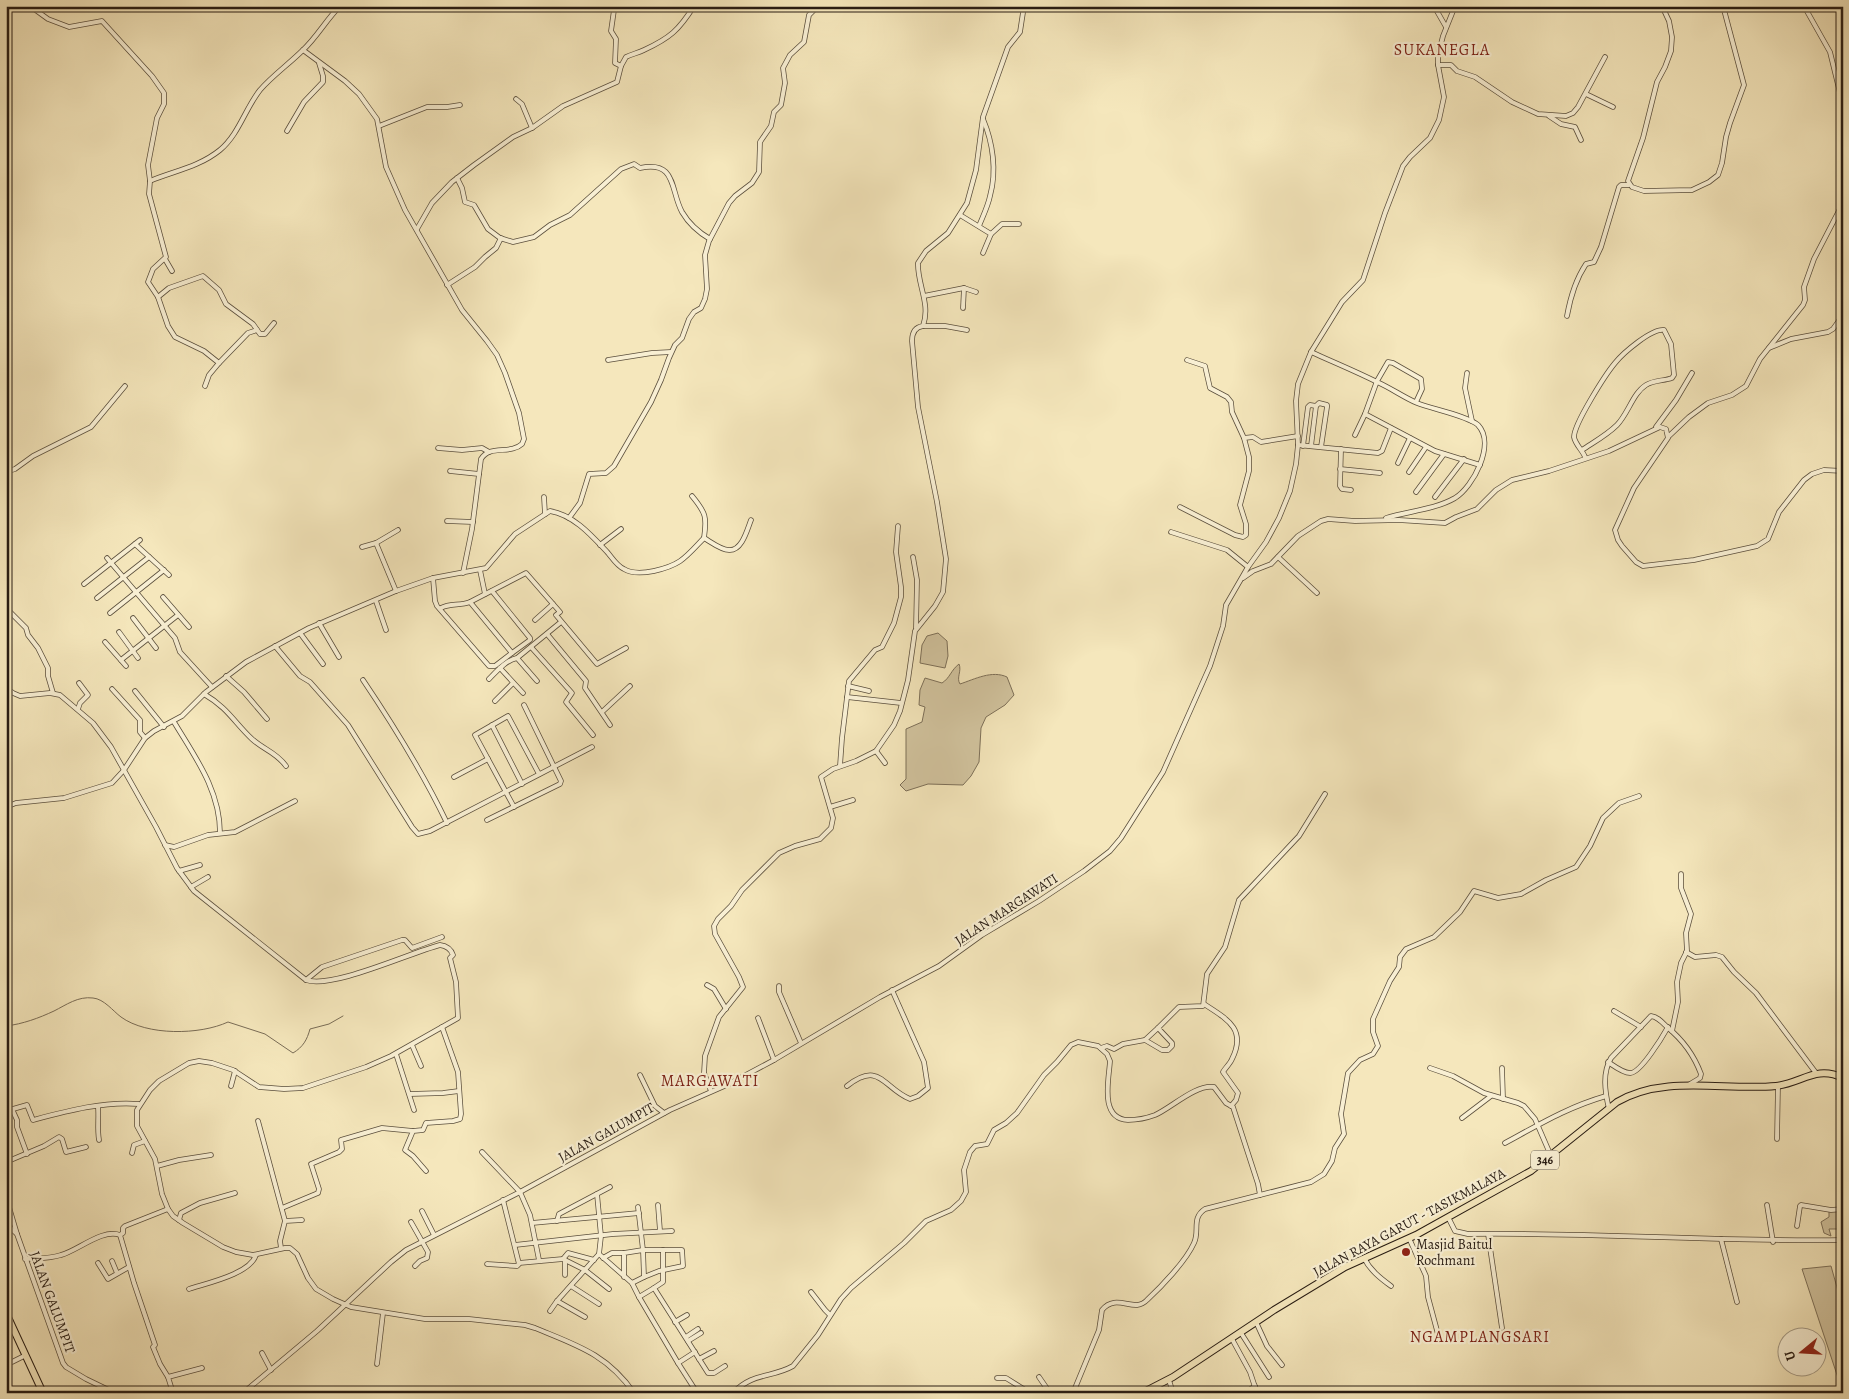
<svg xmlns="http://www.w3.org/2000/svg" width="1849" height="1399" font-family="Alegreya,serif">
<rect width="100%" height="100%" fill="#f5e7bc"/>
<filter id="stains"><feTurbulence type="fractalNoise" baseFrequency=".004" numOctaves="4"/><feColorMatrix values="0 0 0 0 .2 0 0 0 0 .09 0 0 0 0 .02 0 0 0 .5 -.17"/></filter>
<radialGradient id="worn" r=".72"><stop offset=".6" stop-color="#630" stop-opacity="0"/><stop offset="1" stop-color="#630" stop-opacity=".3"/></radialGradient>
<g fill="#d2c49f" stroke="#7d7059">
<polygon points="938,633 947,641 948,656 945,668 920,663 922,645 927,636"/>
<path d="M 959,664 C 962,671 956,678 960,684 C 975,679 992,670 1007,677 L 1014,695 L 1005,705 L 986,717 L 981,728 L 979,762 L 971,776 L 963,785 L 928,784 L 906,791 L 900,785 L 906,779 L 906,729 L 922,722 L 925,707 L 919,705 L 920,690 L 925,678 L 942,683 C 950,678 951,670 959,664 Z"/>
<polygon points="1843,1210 1843,1231 1841,1229 1829,1229 1831,1236 1824,1233 1821,1222 1829,1217 1829,1211"/>
<polygon points="1831,1266 1838,1291 1843,1290 1843,1393 1802,1269"/>
</g>
<g fill="none" stroke-linecap="round" stroke-linejoin="round">
<path stroke="#796c56" stroke-width="1" d="M 6,1026 C 23,1024 39,1018 54,1011 C 66,1005 78,996 93,998 C 104,999 113,1011 121,1017 C 147,1036 200,1035 228,1022 L 265,1034 L 293,1053 C 303,1047 307,1040 310,1029 L 329,1024 L 343,1016"/>
<defs>
<g id="street">
<polyline points="30,6 48,19 69,27 102,21 152,76 164,93 164,104 157,118 148,165 150,181 149,194 166,257 153,269 148,282 158,297 168,326 175,337 204,351 219,363"/>
<polyline points="1434,6 1446,27"/>
<polyline points="1662,6 1669,21 1672,37 1671,51 1665,67 1657,82 1643,138 1628,181 1632,187 1644,191 1692,190 1709,182 1718,175 1722,163 1726,137 1730,123 1744,85 1723,6"/>
<polyline points="1804,6 1830,52 1843,105"/>
<polyline points="6,7 7,6"/>
<polyline points="614,10 611,31 616,39 615,63 621,66"/>
<path d="M 303,50 L 345,81 L 359,94 L 377,119 L 386,167 L 405,210 L 462,310 L 487,341 L 497,355 L 505,373 L 519,413 L 524,439 L 522,444 C 510,455 490,444 481,459 L 472,529 L 463,573"/>
<polyline points="1438,65 1451,65 1457,71 1475,77 1512,102 1538,114 1566,116 1573,113 1578,107 1605,57"/>
<polyline points="1586,94 1613,107"/>
<polyline points="516,99 522,104 532,128"/>
<polyline points="1549,116 1561,124 1575,127 1581,140"/>
<polyline points="1843,119 1843,131"/>
<polyline points="379,126 427,107 447,107 460,105"/>
<polyline points="287,131 304,102 323,82 323,76 319,63"/>
<path d="M 457,178 L 462,188 L 465,202 L 474,205 L 488,229 L 500,238 L 513,242 L 534,237 L 550,225 L 570,215 L 621,169 L 634,164 L 640,168 C 677,160 670,190 682,212 C 689,224 698,232 710,239"/>
<path d="M 150,181 C 174,171 199,167 220,150 C 239,134 245,109 260,90 C 273,75 289,64 303,50 C 317,37 326,20 340,6"/>
<polyline points="960,215 991,234 983,253"/>
<path d="M 979,226 C 983,216 988,206 990,196 C 997,171 993,143 983,119"/>
<path d="M 417,229 L 432,203 L 452,182 L 474,165 L 513,137 L 532,128 L 563,106 L 617,82 L 621,66 L 626,57 C 632,54 638,53 644,50 C 670,38 679,30 694,6"/>
<polyline points="991,234 1002,224 1019,224"/>
<polyline points="165,259 172,271"/>
<polyline points="447,285 475,267 485,257 496,248 501,238"/>
<polyline points="924,296 964,288 976,292"/>
<polyline points="158,297 169,288 203,276 219,290 226,304 253,324 260,334 265,334 274,323"/>
<polyline points="963,308 964,288"/>
<path d="M 1567,316 C 1570,299 1576,279 1586,264 L 1594,262 L 1601,247 L 1619,187 L 1621,185 L 1629,185"/>
<polyline points="923,326 945,326 967,330"/>
<polyline points="1769,348 1791,339 1828,332 1833,329 1843,315"/>
<path d="M 1311,352 C 1333,362 1355,371 1377,382 C 1391,388 1403,397 1417,403 C 1432,409 1468,416 1478,425 C 1496,444 1473,487 1455,498 C 1434,510 1408,511 1386,518"/>
<polyline points="608,360 652,353 671,352"/>
<polyline points="1467,373 1465,388 1472,421"/>
<polyline points="205,386 209,375 219,363 248,333 257,330"/>
<polyline points="1416,402 1422,389 1421,379 1393,363 1388,362 1377,381 1365,414 1435,451 1480,465"/>
<polyline points="1656,427 1676,400 1692,373"/>
<polyline points="1355,435 1365,414"/>
<polyline points="1669,436 1689,417 1708,403 1732,395 1746,386 1760,359 1803,305 1805,300 1804,287 1814,259 1843,203"/>
<polyline points="1244,438 1253,437 1261,442 1298,436"/>
<polyline points="1298,445 1378,453 1382,451 1391,428"/>
<polyline points="1303,446 1308,407 1310,405 1316,406"/>
<polyline points="1311,446 1316,406 1319,403 1327,405 1327,407 1321,447"/>
<polyline points="438,448 462,450 482,448 489,452"/>
<polyline points="1341,449 1340,486 1342,489 1351,490"/>
<path d="M 1582,450 C 1594,442 1607,435 1617,425 C 1628,414 1633,393 1646,385 C 1654,380 1664,381 1672,378 L 1674,375 L 1671,344 L 1664,330 C 1652,328 1623,353 1615,363 C 1605,375 1574,424 1574,437 C 1575,444 1583,451 1585,457"/>
<polyline points="1398,463 1410,438"/>
<polyline points="1340,469 1380,473"/>
<polyline points="450,471 479,474"/>
<polyline points="6,472 15,469 33,456 91,427 125,386"/>
<polyline points="1409,472 1426,447"/>
<polyline points="1416,492 1444,454"/>
<path d="M 692,496 C 706,513 707,517 704,538"/>
<polyline points="544,497 545,514"/>
<polyline points="1435,497 1464,459"/>
<polyline points="1180,507 1235,535 1243,537 1246,535 1246,524 1240,505 1249,471 1249,457 1244,438 1232,412 1231,402 1227,397 1210,388 1205,366 1187,360"/>
<polyline points="569,518 580,503 589,474 606,473 614,466 651,402 661,380 669,358 675,345 682,338 689,319 694,312 701,308 705,299 707,289 705,255 709,241 729,203 735,196 752,183 759,172 760,142 771,126 774,112 781,105 785,83 783,68 790,55 804,42 809,15 818,6"/>
<polyline points="447,521 473,522"/>
<polyline points="1171,532 1227,550 1248,567"/>
<polyline points="376,543 396,591"/>
<polyline points="135,544 169,575"/>
<polyline points="600,545 621,529"/>
<polyline points="362,547 376,543 398,530"/>
<polyline points="913,557 917,580 916,628"/>
<polyline points="1278,557 1317,593"/>
<polyline points="107,558 175,638 180,652 212,687"/>
<polyline points="480,570 485,594"/>
<polyline points="433,578 435,601 437,606 489,666 495,666 512,653 470,602"/>
<polyline points="1243,578 1253,571 1271,564 1298,536 1321,521 1328,519 1355,521 1399,520 1445,523 1456,517 1477,509 1496,490 1512,480 1549,471 1609,451 1660,427 1666,429 1668,438 1634,488 1615,530 1618,540 1622,546 1636,562 1643,566 1694,560 1757,546 1768,539 1779,512 1804,480 1812,474 1824,470 1843,471"/>
<polyline points="84,584 140,540"/>
<polyline points="492,591 530,638 530,640 512,653"/>
<polyline points="163,597 189,627"/>
<polyline points="97,598 149,557"/>
<polyline points="376,601 386,630"/>
<polyline points="6,608 26,628 28,635 38,648 48,668 48,676 53,693"/>
<path d="M 441,608 C 450,603 460,606 470,602 L 526,573 L 560,612 L 556,615 L 597,664 L 626,648"/>
<polyline points="110,613 164,570"/>
<polyline points="133,618 156,648"/>
<polyline points="535,620 553,604"/>
<polyline points="319,623 339,657"/>
<polyline points="119,632 138,658"/>
<polyline points="300,633 323,664"/>
<polyline points="547,634 586,681 585,688 610,725"/>
<polyline points="105,642 126,666"/>
<polyline points="275,646 300,676 310,682 348,725 412,827 418,834 430,831 592,747"/>
<polyline points="531,647 572,693 566,702 593,735"/>
<polyline points="517,658 537,681"/>
<polyline points="121,660 178,615"/>
<polyline points="500,668 523,693"/>
<polyline points="226,676 244,692 267,719"/>
<path d="M 489,679 C 496,672 506,660 517,658 L 561,622"/>
<path d="M 363,680 C 394,726 423,773 447,823"/>
<polyline points="848,686 869,691"/>
<path d="M 6,688 L 13,693 L 20,696 L 50,693 L 60,695 L 93,723 L 111,747 L 156,827 L 177,868 L 194,891 L 306,980 C 333,989 409,953 440,945 C 447,946 451,949 453,955 L 450,958 L 456,982 L 458,1018 L 391,1056 L 366,1067 L 303,1088 L 284,1089 L 259,1087 L 233,1070 L 212,1063 L 199,1061 L 189,1063 L 159,1081 L 150,1090 L 137,1110 L 137,1126 L 155,1159 L 162,1194 L 168,1209 L 173,1216 L 183,1223 L 223,1247 L 236,1252 L 253,1255 L 285,1248 L 290,1248 L 297,1254 L 308,1278 L 316,1289 L 333,1299 L 351,1307 L 425,1319 L 469,1319 L 525,1325 L 535,1328 C 576,1345 607,1354 634,1393"/>
<polyline points="112,689 140,720 140,732 145,738"/>
<polyline points="135,691 164,727"/>
<path d="M 204,694 C 228,708 234,722 252,739 C 264,750 276,752 286,766"/>
<polyline points="847,697 901,703"/>
<polyline points="495,701 513,683"/>
<polyline points="78,709 80,703 88,695 79,683"/>
<polyline points="602,712 630,686"/>
<path d="M 174,722 C 195,757 220,790 220,833"/>
<polyline points="492,725 522,784"/>
<polyline points="876,751 885,763"/>
<polyline points="840,766 842,738 849,681 875,650 882,647 894,623 901,597 901,587 896,552 898,526"/>
<polyline points="454,777 488,759"/>
<path d="M 6,807 L 16,803 L 64,798 L 112,783 L 124,770 L 145,738 L 154,731 L 182,716 L 206,692 L 246,662 L 309,628 L 396,591 L 433,578 L 486,568 L 515,534 L 550,511 C 574,515 592,536 608,553 C 613,559 617,566 624,569 C 632,574 644,573 654,571 C 681,565 685,558 704,538 C 711,542 721,550 729,550 C 742,551 747,530 751,520"/>
<polyline points="514,807 475,735 508,716 539,774"/>
<polyline points="830,807 853,800"/>
<polyline points="487,820 560,784 561,781 524,705"/>
<polyline points="165,845 174,847 208,835 235,832 295,801"/>
<polyline points="179,871 200,865"/>
<polyline points="191,887 208,877"/>
<polyline points="1686,952 1695,957 1716,955 1722,957 1734,972 1756,993 1816,1073"/>
<polyline points="306,980 322,967 402,940 405,940 412,948 442,937"/>
<polyline points="707,985 714,989 726,1009"/>
<polyline points="779,986 779,992 801,1043"/>
<path d="M 1204,1004 C 1227,1019 1247,1029 1232,1059 C 1230,1064 1225,1068 1223,1072 L 1238,1093 L 1236,1100 L 1231,1106"/>
<polyline points="1614,1011 1641,1027"/>
<polyline points="758,1018 774,1060"/>
<polyline points="1672,1031 1678,1002 1677,982 1681,963 1687,951 1686,933 1691,914 1681,888 1681,874"/>
<polyline points="1145,1040 1158,1028"/>
<polyline points="412,1045 421,1066"/>
<polyline points="1101,1048 1107,1046 1114,1049 1123,1044 1145,1040 1162,1050 1168,1050 1172,1046 1172,1043 1158,1028 1179,1007 1203,1006 1207,974 1225,947 1239,900 1299,836 1325,794"/>
<polyline points="396,1054 414,1110"/>
<path d="M 1608,1062 C 1614,1066 1623,1073 1630,1073 C 1640,1074 1663,1036 1668,1027"/>
<polyline points="1430,1068 1453,1076 1484,1093 1518,1103 1524,1106 1535,1119 1551,1156"/>
<polyline points="1502,1068 1503,1099"/>
<polyline points="640,1075 655,1106 664,1113"/>
<polyline points="231,1086 235,1071"/>
<path d="M 847,1086 C 880,1060 883,1088 910,1099 L 918,1096 L 928,1088 L 924,1062 L 892,990"/>
<path d="M 711,1091 L 704,1073 L 705,1056 L 719,1017 L 743,987 L 739,977 L 715,934 L 714,926 L 718,919 L 731,906 L 742,890 L 779,853 L 795,846 L 820,839 L 831,828 L 833,818 L 821,777 L 833,769 L 856,761 L 876,751 L 894,725 L 900,711 L 908,680 L 915,631 L 935,606 L 943,592 L 946,559 L 937,502 L 918,407 L 912,341 C 912,333 915,327 923,326 C 931,304 917,284 918,263 L 926,251 L 948,233 L 967,203 L 976,170 L 983,117 L 1008,47 L 1020,32 L 1024,6"/>
<polyline points="410,1094 443,1093 459,1091"/>
<path d="M 98,1107 C 99,1119 97,1128 99,1140"/>
<polyline points="12,1109 17,1120 17,1127 27,1154"/>
<path d="M 1609,1109 C 1605,1092 1602,1073 1611,1058 L 1651,1016 C 1658,1017 1662,1022 1667,1027 C 1683,1040 1694,1055 1701,1074 L 1700,1078 L 1690,1084"/>
<path d="M 6,1111 L 27,1105 L 33,1120 C 67,1111 104,1101 139,1104"/>
<polyline points="1462,1118 1491,1096"/>
<polyline points="258,1121 285,1221"/>
<polyline points="1777,1139 1778,1085"/>
<path d="M 1505,1143 C 1540,1124 1568,1107 1606,1096"/>
<polyline points="482,1152 520,1192 530,1215 539,1260"/>
<polyline points="132,1153 134,1145 145,1141"/>
<polyline points="6,1162 44,1146 59,1137 62,1139 66,1152 86,1147"/>
<polyline points="157,1166 179,1160 211,1155"/>
<polyline points="426,1171 413,1156 405,1150 413,1131 423,1130 426,1123 453,1121 460,1119 461,1114 458,1072 442,1027"/>
<polyline points="6,1197 17,1234"/>
<polyline points="658,1205 660,1231"/>
<polyline points="1767,1205 1773,1242"/>
<polyline points="638,1207 643,1250 663,1250 663,1282 654,1288"/>
<polyline points="282,1208 318,1193 319,1189 311,1164 339,1152 342,1149 341,1140 382,1128 413,1131"/>
<polyline points="168,1209 125,1226 123,1228 123,1233 120,1235 134,1283 155,1345 153,1347 160,1364 168,1377"/>
<polyline points="422,1211 434,1235"/>
<path d="M 1448,1217 L 1455,1231 L 1468,1234 C 1593,1232 1718,1242 1843,1240"/>
<polyline points="179,1220 181,1213 200,1203 235,1193"/>
<polyline points="557,1221 559,1214 610,1187"/>
<polyline points="411,1222 428,1252 427,1258 420,1261 415,1266"/>
<polyline points="532,1223 639,1213"/>
<polyline points="6,1224 17,1234 63,1363 66,1367 86,1379 115,1393"/>
<polyline points="1797,1226 1800,1206 1801,1205 1831,1210 1843,1209"/>
<polyline points="1488,1234 1502,1328"/>
<polyline points="1409,1238 1426,1276 1428,1297 1439,1338"/>
<polyline points="1721,1239 1737,1302"/>
<polyline points="515,1245 613,1234 672,1231"/>
<polyline points="281,1248 280,1241 285,1221 302,1220"/>
<polyline points="599,1254 632,1283 639,1297 654,1288 708,1373 714,1373 725,1366"/>
<polyline points="603,1258 612,1253 624,1253"/>
<path d="M 1364,1258 C 1370,1270 1380,1278 1391,1286"/>
<path d="M 25,1259 C 37,1258 49,1259 61,1255 C 77,1251 103,1228 120,1235"/>
<polyline points="563,1259 568,1253 594,1260"/>
<polyline points="112,1261 117,1273"/>
<polyline points="98,1263 108,1279 129,1267"/>
<polyline points="519,1263 563,1259 585,1270 609,1289"/>
<polyline points="487,1264 517,1266 519,1264 503,1200"/>
<polyline points="565,1275 565,1260"/>
<polyline points="624,1277 624,1253 643,1250 644,1277 659,1271 683,1266 682,1250 663,1250"/>
<polyline points="632,1283 644,1277"/>
<polyline points="571,1286 599,1304"/>
<path d="M 189,1289 C 207,1283 250,1274 256,1255"/>
<polyline points="811,1292 825,1310 830,1315"/>
<polyline points="639,1297 678,1363 695,1352"/>
<polyline points="550,1311 557,1301"/>
<polyline points="585,1317 557,1301 599,1254 601,1236 597,1194"/>
<polyline points="675,1322 687,1315"/>
<polyline points="1256,1322 1267,1346 1282,1365"/>
<polyline points="1241,1333 1269,1377"/>
<polyline points="686,1337 698,1329"/>
<polyline points="1232,1339 1250,1372 1257,1393"/>
<polyline points="688,1341 701,1333"/>
<polyline points="262,1353 271,1370"/>
<polyline points="699,1359 714,1351"/>
<polyline points="678,1363 694,1388"/>
<polyline points="377,1364 383,1313"/>
<polyline points="6,1365 26,1355"/>
<polyline points="1039,1377 1050,1393"/>
<polyline points="997,1378 1006,1378 1030,1393"/>
<polyline points="1169,1380 1173,1393"/>
<polyline points="173,1393 168,1377 202,1368"/>
<polyline points="243,1393 317,1331 391,1262 406,1250 520,1192 670,1110 729,1084 774,1060 880,997 939,966 982,935 1039,901 1084,871 1110,851 1121,838 1163,772 1210,666 1223,626 1226,605 1248,567 1266,542 1279,518 1290,491 1296,464 1298,445 1296,401 1298,384 1311,352 1342,302 1363,280 1385,213 1403,166 1410,157 1430,138 1439,120 1444,97 1438,65 1438,56 1443,36 1455,6"/>
<path d="M 733,1393 C 753,1372 772,1378 793,1366 L 818,1335 L 841,1299 L 851,1288 L 904,1243 L 926,1221 L 951,1210 L 961,1201 L 966,1192 L 964,1170 L 970,1152 L 975,1146 L 987,1144 L 994,1130 L 1006,1123 L 1017,1113 L 1044,1075 L 1057,1062 L 1071,1045 L 1078,1042 L 1098,1046 L 1107,1054 L 1110,1061 C 1109,1079 1099,1119 1128,1120 C 1137,1120 1147,1118 1155,1115 C 1171,1108 1196,1084 1214,1087 L 1226,1103 L 1233,1107 L 1258,1184 L 1260,1195"/>
<path d="M 1073,1393 L 1099,1330 L 1102,1310 C 1117,1292 1134,1314 1147,1300 C 1161,1287 1186,1261 1194,1243 C 1200,1231 1191,1218 1205,1209 L 1311,1182 L 1324,1174 L 1332,1161 L 1335,1148 L 1344,1134 L 1341,1114 L 1348,1073 L 1360,1060 L 1373,1054 L 1378,1046 L 1373,1032 L 1373,1019 L 1390,981 L 1399,967 L 1400,957 L 1406,949 L 1434,937 L 1460,912 L 1474,891 L 1498,898 L 1521,894 L 1546,880 L 1576,867 L 1590,846 L 1603,818 L 1619,803 L 1639,796"/>
<polyline points="1245,1393 1255,1386"/>
</g>
<g id="primary">
<polyline points="6,1313 43,1393"/>
<path d="M 1142,1393 L 1173,1377 L 1274,1310 L 1345,1267 L 1416,1235 L 1531,1171 L 1617,1102 C 1665,1074 1724,1091 1776,1086 C 1802,1083 1816,1065 1843,1078"/>
</g>
</defs>
<use href="#street" stroke="#5b4f3d" stroke-width="5.5"/>
<use href="#primary" stroke="#281c13" stroke-width="8"/>
<use href="#street" stroke="#f8efd3" stroke-width="4"/>
<use href="#primary" stroke="#f5e7bc" stroke-width="6"/>
</g>
<circle fill="#8f2418" stroke="#f8efd3" stroke-width="2" cx="1406" cy="1252" r="5"/>
<g text-anchor="middle" stroke-width="4.5" stroke-linejoin="round" paint-order="stroke">
<rect fill="#f8efd3" stroke="#665b4d" stroke-width="1" x="1531" y="1150.5" width="28" height="19" rx="4"/>
<g font-size="12" font-weight="bold" fill="#281c13">
<text x="1545" y="1164">346</text>
</g>
<g font-size="14" fill="#281c13" stroke="#f8efd3">
<text transform="translate(1006 909) rotate(-33)" y="5">JALAN MARGAWATI</text>
<text transform="translate(606 1132) rotate(-29)" y="5">JALAN GALUMPIT</text>
<text transform="translate(1409 1222) rotate(-28)" y="5">JALAN RAYA GARUT - TASIKMALAYA</text>
<text transform="translate(53 1302) rotate(70)" y="5">JALAN GALUMPIT</text>
</g>
<g font-size="14" fill="#281c13" stroke="#f8efd3" text-anchor="start">
<text x="1416" y="1249">Masjid Baitul<tspan x="1416" dy="16">Rochman1</tspan></text>
</g>
<g font-size="16" letter-spacing="1" fill="#7a1f14" stroke="#f8efd3">
<text x="1442" y="55">SUKANEGLA</text>
<text x="710" y="1086">MARGAWATI</text>
<text x="1480" y="1342">NGAMPLANGSARI</text>
</g>
</g>
<rect width="1849" height="1399" fill="none" stroke="#f5e7bc" stroke-width="25"/>
<rect x="8" y="8" width="1834" height="1384" fill="none" stroke="#281c13" stroke-width="2.5"/>
<rect x="12" y="12" width="1824" height="1374" fill="none" stroke="#281c13"/>
<g transform="translate(1802 1352) rotate(252)"><circle r="24" fill="#f8efd3" stroke="#a59b86"/>
<path d="M0-4L9 19L0 12L-9 19Z" fill="#8f2418"/>
<text y="-8" font-size="14" font-weight="bold" text-anchor="middle" fill="#281c13">U</text>
</g>
<rect width="100%" height="100%" filter="url(#stains)"/>
<rect width="100%" height="100%" fill="url(#worn)"/>
</svg>
